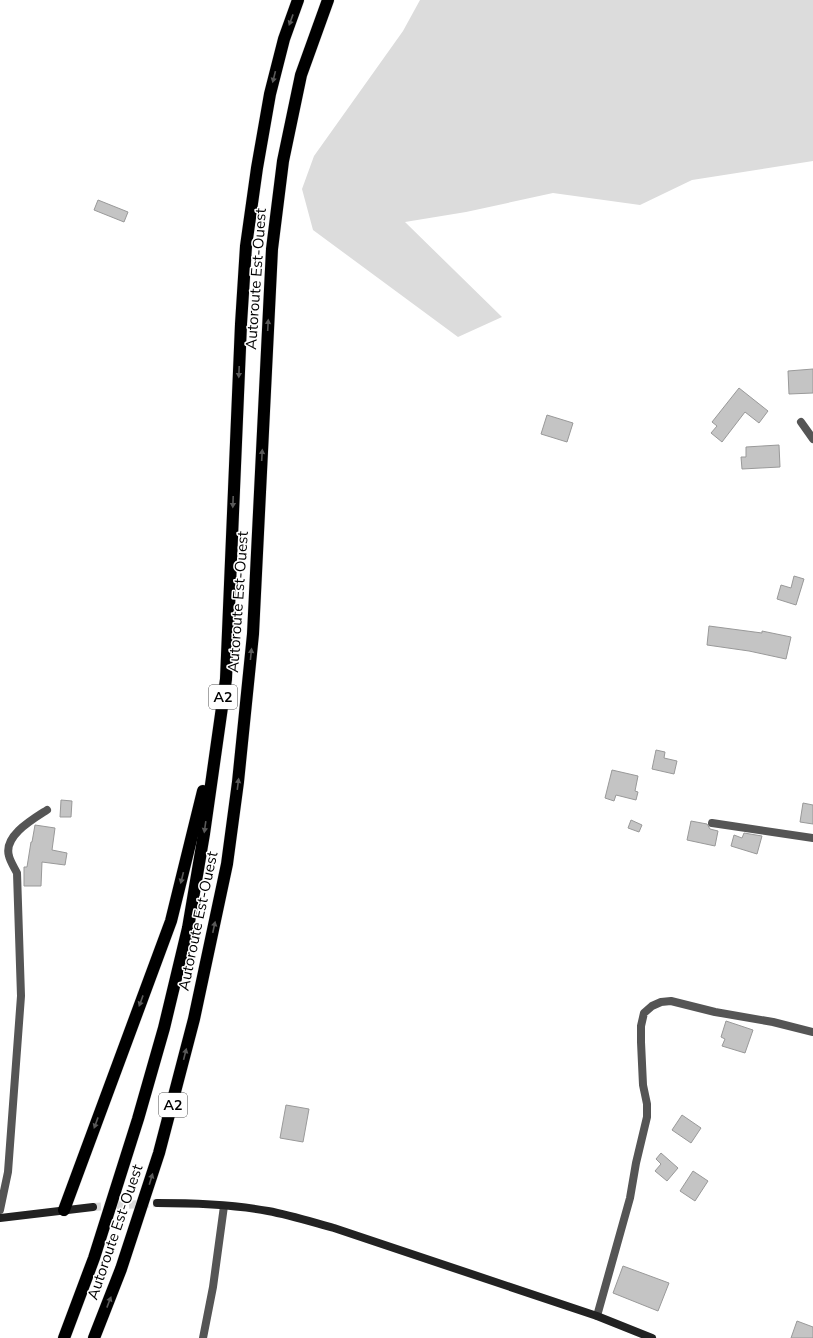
<svg xmlns="http://www.w3.org/2000/svg" width="813" height="1338" font-family="Mulish,sans-serif">
<rect width="100%" height="100%" fill="#fff"/>
<polygon fill="#dcdcdc" points="420,0 813,0 813,161 692,180 640,205 553,193 466,212 405,222 502,317 458,337 313,230 302,189 314,156 403,31"/>
<g fill="#c4c4c4" stroke="#999">
<polygon points="98,200 128,212 124,222 94,210"/>
<polygon points="813,369 813,393 789,394 788,371"/>
<polygon points="739,388 768,411 759,423 745,412 722,442 711,433 717,426 712,422"/>
<polygon points="547,415 573,423 567,442 541,434"/>
<polygon points="779,445 780,467 742,469 741,457 746,457 746,447"/>
<polygon points="794,576 804,579 796,605 777,599 781,585 791,588"/>
<polygon points="709,626 762,633 762,631 791,637 786,659 749,651 707,645"/>
<polygon points="656,750 665,752 664,758 677,761 674,774 652,769"/>
<polygon points="612,770 638,776 635,791 638,792 636,800 616,795 614,801 605,798"/>
<polygon points="61,800 72,801 71,817 60,817"/>
<polygon points="803,803 813,805 813,824 800,822"/>
<polygon points="631,820 642,825 639,832 628,828"/>
<polygon points="691,821 707,824 710,829 718,831 715,846 687,840"/>
<polygon points="35,825 55,828 52,850 67,853 65,865 42,862 41,886 24,886 24,867 27,867 31,842 32,842"/>
<polygon points="744,833 762,836 757,854 731,846 734,835 742,838"/>
<polygon points="726,1021 753,1030 745,1053 722,1046 725,1039 721,1037"/>
<polygon points="286,1105 309,1109 303,1142 280,1138"/>
<polygon points="682,1115 701,1128 691,1143 672,1130"/>
<polygon points="661,1153 678,1168 667,1181 655,1171 661,1164 656,1159"/>
<polygon points="693,1171 708,1181 695,1201 680,1191"/>
<polygon points="623,1266 669,1283 658,1311 613,1293"/>
<polygon points="797,1321 813,1327 813,1338 791,1338"/>
</g>
<g fill="none" stroke-linecap="round" stroke-linejoin="round">
<polyline stroke="#d9d9d9" stroke-width="8" stroke-dasharray="8 4" stroke-linecap="butt" points="93,1207 157,1203"/>
<defs>
<g id="highway">
<polyline points="64,1210 171,921 203,791"/>
<polyline points="64,1338 94,1258 138,1119 164,1028 188,928 204,834 226,679 241,324 246,246 257,168 270,94 284,39 298,0"/>
<polyline points="94,1338 121,1269 159,1153 194,1019 227,864 238,782 253,634 272,249 283,161 301,75 328,0"/>
</g>
</defs>
<use href="#highway" stroke="#dbdbdb" stroke-width="13"/>
<g stroke="#555" stroke-width="8">
<polyline points="801,422 813,439"/>
<polyline points="712,823 813,838"/>
<path d="M 0,1210 L 8,1172 L 21,996 L 17,873 C 14,867 10,861 9,856 C 3,836 33,819 47,810"/>
<polyline points="597,1316 630,1198 636,1163 647,1117 647,1104 643,1085 641,1042 641,1026 644,1013 652,1006 661,1002 671,1001 715,1012 773,1022 813,1032"/>
<polyline points="203,1338 213,1287 224,1206"/>
</g>
<g stroke="#222" stroke-width="8">
<path d="M 157,1203 C 194,1203 231,1204 268,1211 C 290,1215 312,1222 334,1228 L 597,1316 L 652,1338"/>
<polyline points="0,1218 93,1207"/>
</g>
<use href="#highway" stroke="#000" stroke-width="12"/>
</g>
<defs><path id="oneway-solid" d="M-6-.8H1V-3.2L6.5 0L1 3.2V.8H-6Z"/></defs>
<g fill="#595959">
<use href="#oneway-solid" transform="translate(291 20) rotate(110)"/>
<use href="#oneway-solid" transform="translate(274 77) rotate(104)"/>
<use href="#oneway-solid" transform="translate(268 325) rotate(-87)"/>
<use href="#oneway-solid" transform="translate(239 372) rotate(92)"/>
<use href="#oneway-solid" transform="translate(262 455) rotate(-87)"/>
<use href="#oneway-solid" transform="translate(233 502) rotate(92)"/>
<use href="#oneway-solid" transform="translate(251 654) rotate(-84)"/>
<use href="#oneway-solid" transform="translate(238 784) rotate(-83)"/>
<use href="#oneway-solid" transform="translate(205 827) rotate(98)"/>
<use href="#oneway-solid" transform="translate(182 878) rotate(104)"/>
<use href="#oneway-solid" transform="translate(214 927) rotate(-78)"/>
<use href="#oneway-solid" transform="translate(141 1001) rotate(110)"/>
<use href="#oneway-solid" transform="translate(185 1054) rotate(-76)"/>
<use href="#oneway-solid" transform="translate(96 1123) rotate(110)"/>
<use href="#oneway-solid" transform="translate(151 1179) rotate(-73)"/>
<use href="#oneway-solid" transform="translate(109 1302) rotate(-69)"/>
</g>
<g text-anchor="middle" stroke-width="3" stroke-linejoin="round" paint-order="stroke">
<g fill="#fff" stroke="#4c4c4c" stroke-width="1">
<rect x="209" y="685" width="28" height="24" rx="3"/>
<rect x="159" y="1093" width="28" height="24" rx="3"/>
</g>
<g font-size="14" font-weight="bold" fill="#000">
<text x="223" y="702">A2</text>
<text x="173" y="1110">A2</text>
</g>
<g font-size="15" fill="#000" stroke="#fff">
<text transform="translate(256 279) rotate(-86)" y="5">Autoroute Est-Ouest</text>
<text transform="translate(238 602) rotate(-86)" y="5">Autoroute Est-Ouest</text>
<text transform="translate(198 921) rotate(-78)" y="5">Autoroute Est-Ouest</text>
<text transform="translate(115 1232) rotate(-71)" y="5">Autoroute Est-Ouest</text>
</g>
</g>
</svg>
